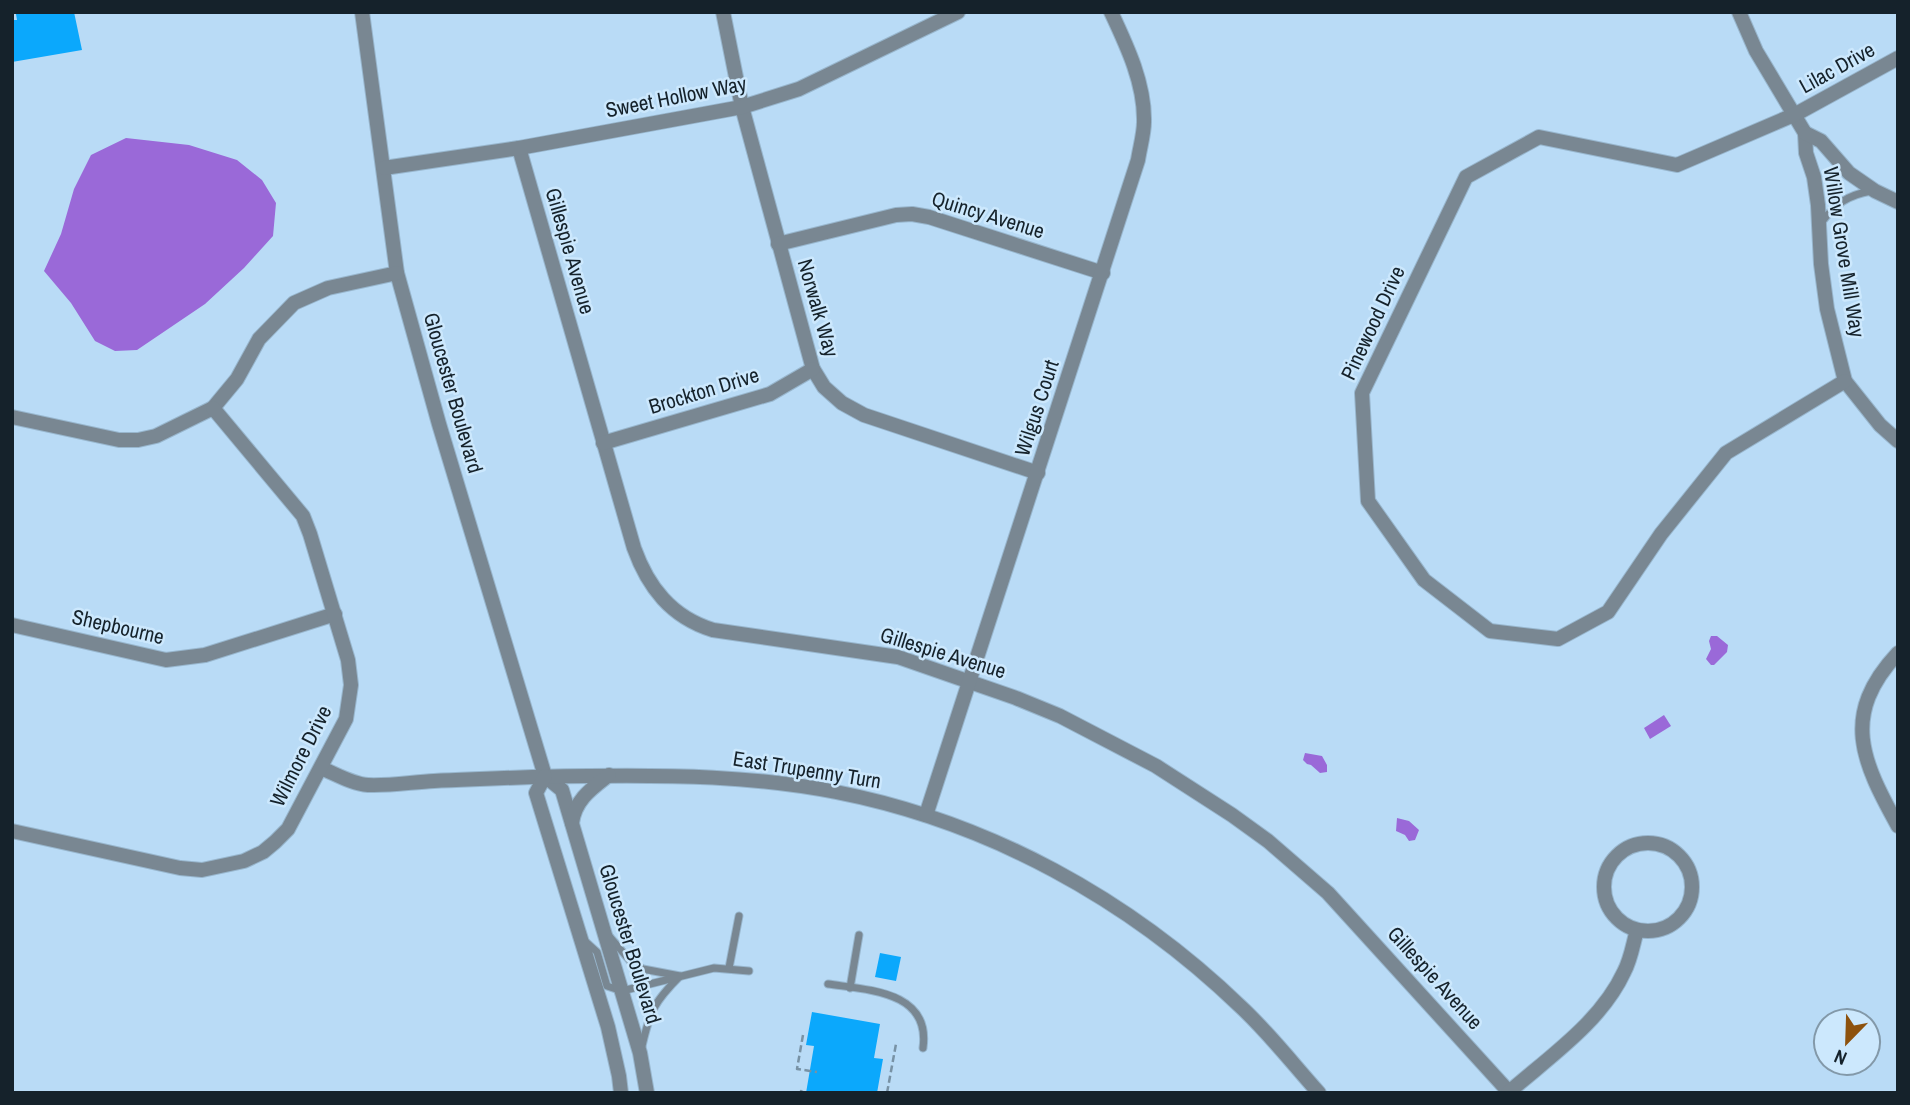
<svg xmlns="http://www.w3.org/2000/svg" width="1910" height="1105" font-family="'Archivo Narrow',sans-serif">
<rect width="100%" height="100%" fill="#b9dbf6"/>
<g fill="#9a69d8">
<polygon points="126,138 189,145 237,160 262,180 276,203 273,236 244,268 205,304 137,350 115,351 95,341 71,303 44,271 61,234 74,189 91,155"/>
<polygon points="1711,636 1717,636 1728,645 1727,652 1714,665 1711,665 1706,659 1711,649 1709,641"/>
<polygon points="1664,715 1671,726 1650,739 1644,728"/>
<polygon points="1305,753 1322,756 1327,765 1327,772 1320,773 1311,765 1307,764 1303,760"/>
<polygon points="1397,818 1409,821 1419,830 1415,840 1409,841 1405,835 1396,831"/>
</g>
<g fill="#0ba8fc">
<polygon points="25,12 74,12 82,50 12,62 12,20 17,20 16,14"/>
<polygon points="880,953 901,957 896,981 875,977"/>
<polygon points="812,1012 880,1024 874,1058 883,1059 877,1093 806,1093 814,1046 806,1045"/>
</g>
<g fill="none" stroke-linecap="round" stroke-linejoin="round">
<defs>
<g id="lane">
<path d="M 1821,223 C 1835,204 1848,195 1871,191"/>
<path d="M 609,936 L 632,963 L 643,969 L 680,976 C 654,1002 650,1011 642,1046"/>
<polyline points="586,942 597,952 607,986 622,991 714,968 749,971"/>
<polyline points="729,968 739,916"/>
<path d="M 828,984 C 868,990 931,991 923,1048"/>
<polyline points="850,988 859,935"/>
</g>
<g id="street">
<polyline points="362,12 397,273 439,424 545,776 562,790 640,1053 647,1093"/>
<polyline points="723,12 742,107 813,369 824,387 842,403 864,415 1038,473"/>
<polyline points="1739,12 1756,51 1805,133 1806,153 1814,177 1818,205 1821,264 1827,309 1845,381 1880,425 1898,441"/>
<polyline points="1805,133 1821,141 1849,173 1875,191 1898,202"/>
<path d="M 519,148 L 634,548 C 648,587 671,617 713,630 L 898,657 L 1016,698 L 1060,716 L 1156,766 L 1232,815 L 1268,841 L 1328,893 L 1509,1092"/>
<polyline points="384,168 519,148 742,107 799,89 958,12"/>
<polyline points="778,244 896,215 912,214 929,217 1103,273"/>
<polyline points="1845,381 1726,453 1661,534 1608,612 1558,639 1490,631 1424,580 1368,501 1362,393 1466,177 1539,137 1677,165 1796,114 1898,58"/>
<polyline points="12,417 119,440 138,440 156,436 213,408 237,379 259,339 294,303 328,288 397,273"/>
<polyline points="603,443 770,394 813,369"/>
<polyline points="12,625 166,660 205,655 335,614"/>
<path d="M 1898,653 C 1840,715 1862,761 1898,826"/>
<path d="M 321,768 C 336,774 352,784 368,785 C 390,786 413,782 434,781 C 486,779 537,776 589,776 C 671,775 755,776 836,792 C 989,822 1129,899 1241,1007 C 1269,1033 1293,1064 1319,1093"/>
<polyline points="545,776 536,793 608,1027 619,1076 621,1093"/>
<path d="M 926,815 L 1138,160 C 1140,147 1144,134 1144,122 C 1145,84 1127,46 1111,12"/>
<path d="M 572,823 C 575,800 591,789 609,775"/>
<polyline points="12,831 180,868 202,870 244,861 263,852 275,842 288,829 346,719 351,685 348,660 310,534 303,516 213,408"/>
<circle cx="1648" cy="887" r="44"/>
<path d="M 1508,1093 C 1549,1057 1601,1022 1624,972 C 1631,959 1633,944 1637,930"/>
</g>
</defs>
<use href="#lane" stroke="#98b6cd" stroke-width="9"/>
<use href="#street" stroke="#98b6cd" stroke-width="16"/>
<g stroke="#7892a5" stroke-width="2.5" stroke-dasharray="7 3.5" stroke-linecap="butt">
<polyline points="803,1035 797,1069 817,1072"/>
<polyline points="801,1093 801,1091 805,1093"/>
<polyline points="887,1093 896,1044"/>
</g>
<use href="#lane" stroke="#798792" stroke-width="7"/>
<use href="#street" stroke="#798792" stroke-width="14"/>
</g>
<g text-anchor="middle" stroke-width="5" stroke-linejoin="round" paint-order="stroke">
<g font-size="21" fill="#15222b" stroke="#cce8fd">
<text transform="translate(1837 68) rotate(-29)" y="7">Lilac Drive</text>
<text transform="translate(676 97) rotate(-11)" y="7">Sweet Hollow Way</text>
<text transform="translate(988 215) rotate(17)" y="7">Quincy Avenue</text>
<text transform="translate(570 251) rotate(74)" y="7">Gillespie Avenue</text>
<text transform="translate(1844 252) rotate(81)" y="7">Willow Grove Mill Way</text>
<text transform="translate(818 308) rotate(74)" y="7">Norwalk Way</text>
<text transform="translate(1373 323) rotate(-65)" y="7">Pinewood Drive</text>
<text transform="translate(704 391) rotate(-17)" y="7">Brockton Drive</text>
<text transform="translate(453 393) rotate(74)" y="7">Gloucester Boulevard</text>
<text transform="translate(1037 408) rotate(-72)" y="7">Wilgus Court</text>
<text transform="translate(118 627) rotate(13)" y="7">Shepbourne</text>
<text transform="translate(943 653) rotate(17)" y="7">Gillespie Avenue</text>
<text transform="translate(301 756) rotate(-63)" y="7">Wilmore Drive</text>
<text transform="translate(807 770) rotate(9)" y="7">East Trupenny Turn</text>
<text transform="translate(630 944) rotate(73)" y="7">Gloucester Boulevard</text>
<text transform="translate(1435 978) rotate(48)" y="7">Gillespie Avenue</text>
</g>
</g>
<rect width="1910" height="1105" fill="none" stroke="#15222b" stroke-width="28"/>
<g transform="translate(1847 1042) rotate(203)"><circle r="33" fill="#cce8fd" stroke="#8399a9" stroke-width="2"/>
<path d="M0-5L12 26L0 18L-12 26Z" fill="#8d520e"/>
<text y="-10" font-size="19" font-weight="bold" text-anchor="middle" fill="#15222b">N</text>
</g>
</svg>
